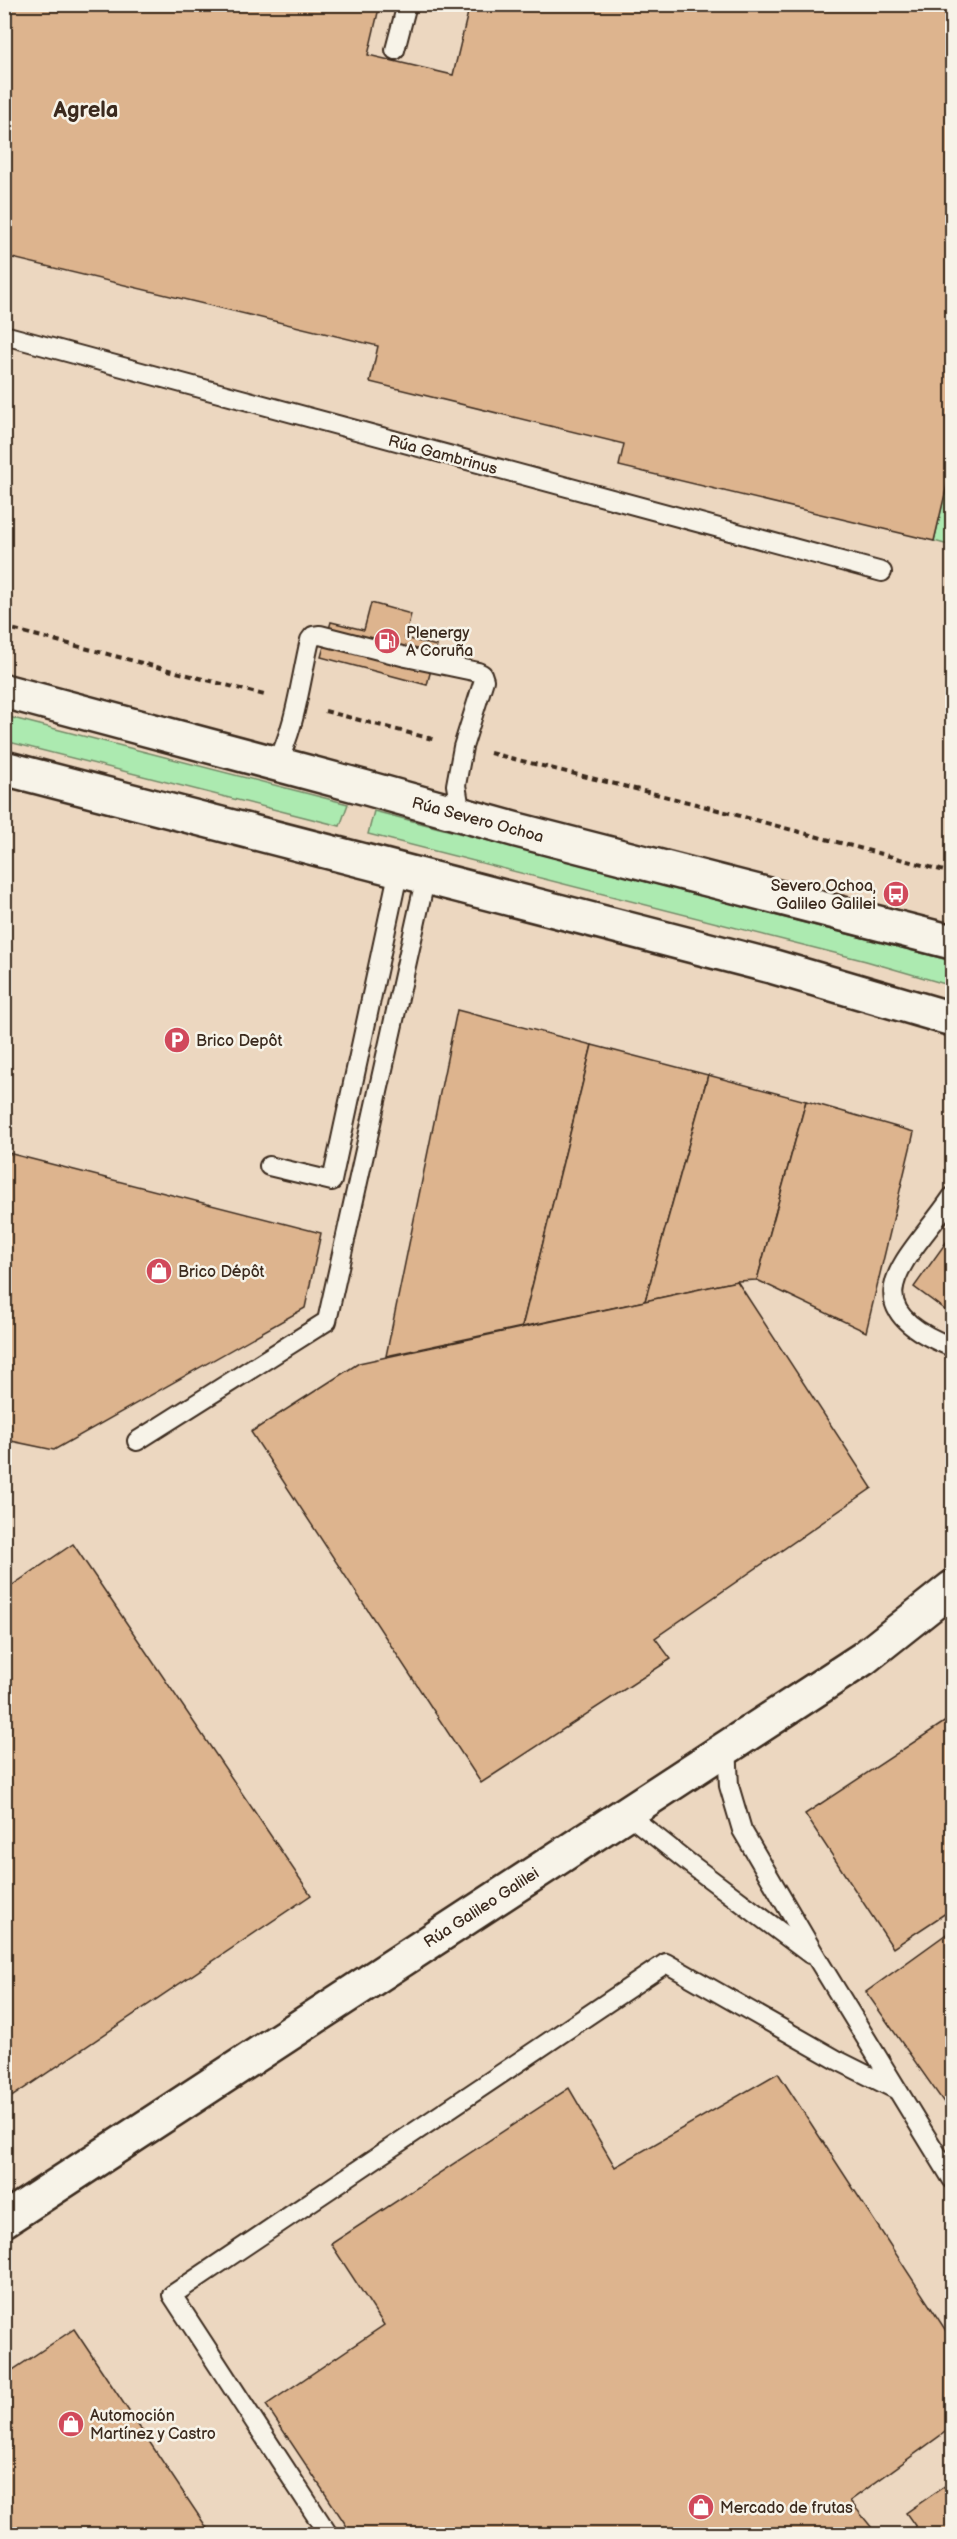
<svg xmlns="http://www.w3.org/2000/svg" width="957" height="2539" font-family="'Balsamiq Sans',sans-serif">
<rect width="100%" height="100%" fill="#f2e6d6"/>
<filter id="ink" filterUnits="userSpaceOnUse"><feTurbulence type="fractalNoise" baseFrequency=".0167" numOctaves="2"/><feDisplacementMap in="SourceGraphic" scale="12" xChannelSelector="R" yChannelSelector="G"/><feConvolveMatrix kernelMatrix="1 2 1 2 8 2 1 2 1" color-interpolation-filters="sRGB"/></filter>
<g filter="url(#ink)">
<rect fill="#ecd7c0" x="5" y="5" width="947" height="2529"/>
<g fill="#aceab0" stroke="#748a67" stroke-width="1.5">
<polygon points="952,464 952,546 934,541"/>
<polygon points="4,716 5,716 348,804 340,826 5,741"/>
<polygon points="374,811 952,961 952,986 866,961 368,834"/>
</g>
<g fill="#ddb48e" stroke="#3b2a1e" stroke-width="1.5">
<polygon points="4,4 380,4 368,55 453,75 470,4 952,4 952,464 934,541 619,466 624,444 370,382 378,346 4,256"/>
<polygon points="371,603 411,614 405,638 437,646 427,685 321,657 331,622 364,630"/>
<polygon points="457,1010 592,1045 522,1327 386,1356"/>
<polygon points="592,1045 708,1075 645,1301 522,1327"/>
<polygon points="708,1075 806,1101 757,1280 737,1281 645,1301"/>
<polygon points="806,1101 914,1132 866,1332 757,1280"/>
<polygon points="4,1152 321,1233 305,1308 54,1450 6,1440 4,1447"/>
<polygon points="952,1234 952,1315 914,1287"/>
<polygon points="737,1281 872,1488 655,1638 671,1659 481,1783 251,1432 359,1363"/>
<polygon points="73,1544 311,1895 4,2102 4,1591"/>
<polygon points="952,1717 952,1909 893,1948 805,1814"/>
<polygon points="952,1930 952,2114 866,1992"/>
<polygon points="778,2073 952,2340 952,2427 850,2501 877,2534 352,2534 266,2405 384,2325 331,2244 569,2088 615,2167"/>
<polygon points="74,2329 211,2534 4,2534 4,2376"/>
<polygon points="952,2481 952,2534 921,2534 906,2513"/>
</g>
<g fill="none" stroke-linecap="round" stroke-linejoin="round">
<defs>
<g id="service">
<polyline points="395,50 407,4"/>
<polyline points="4,335 882,572"/>
<path d="M 276,765 C 296,726 300,682 310,640 L 313,636 L 320,635 L 406,657 L 478,672 L 482,674 L 484,680 L 463,747 L 456,785 L 461,815"/>
<polyline points="269,1166 332,1181 399,869"/>
<path d="M 952,1197 C 910,1259 844,1305 952,1347"/>
<polyline points="137,1441 327,1321 426,876"/>
<polyline points="727,1745 729,1786 742,1830 818,1960 952,2179"/>
<polyline points="626,1813 689,1863 810,1954"/>
<polyline points="328,2534 172,2295 666,1963 837,2060 897,2090"/>
</g>
<polyline id="minor" points="4,2220 864,1658 952,1588"/>
<g id="secondary">
<polyline points="4,691 363,787 517,830 952,942"/>
<polyline points="4,768 771,966 952,1019"/>
</g>
</defs>
<use href="#service" stroke="#3b2a1e" stroke-width="22"/>
<use href="#minor" stroke="#3b2a1e" stroke-width="38"/>
<use href="#secondary" stroke="#3b2a1e" stroke-width="38"/>
<g stroke="#3b2a1e" stroke-width="4" stroke-dasharray="6 4.5" stroke-linecap="butt">
<polyline points="4,627 268,696"/>
<polyline points="325,711 436,740"/>
<polyline points="490,753 692,803 952,873"/>
</g>
<use href="#service" stroke="#f7f3e8" stroke-width="18"/>
<use href="#minor" stroke="#f7f3e8" stroke-width="33"/>
<use href="#secondary" stroke="#f7f3e8" stroke-width="33"/>
</g>
</g>
<defs>
<symbol id="fuel-disc" viewBox="-11 -11 22 22"><circle r="9.5" fill="#d1495b" stroke="#f7f3e8"/><path d="M-5.5-6h7V0h2V4h1.3V-2.5L3-4.5l.8-.8L6-3V5H2.5V1h-1V6h-7ZM-4.2-4.7v3.2H.2V-4.7Z" fill="#fff"/></symbol>
<symbol id="bus-disc" viewBox="-11 -11 22 22"><circle r="9.5" fill="#d1495b" stroke="#f7f3e8"/><path d="M-5-6H5V4H4V6H2V4H-2V6H-4V4H-5ZM-3.5-4V0h7V-4ZM-3.5 1.2v1.5H-2V1.2ZM2 1.2v1.5H3.5V1.2Z" fill="#fff"/></symbol>
<symbol id="parking-disc" viewBox="-11 -11 22 22"><circle r="9.5" fill="#d1495b" stroke="#f7f3e8"/><path d="M-3.5-5.5H1a3.5 3.5 0 0 1 0 7H-1V5.5H-3.5ZM-1-3.4V-.6H.8a1.4 1.4 0 0 0 0-2.8Z" fill="#fff"/></symbol>
<symbol id="shop-disc" viewBox="-11 -11 22 22"><circle r="9.5" fill="#d1495b" stroke="#f7f3e8"/><path d="M-5-2.5h2.3a2.7 3.5 0 0 1 5.4 0H5L5.5 6h-11ZM-1.5-2.5h3a1.5 2.3 0 0 0-3 0Z" fill="#fff"/></symbol>
</defs>
<g fill-rule="evenodd">
<use href="#fuel-disc" x="372" y="626" width="30" height="30"/>
<use href="#bus-disc" x="881" y="879" width="30" height="30"/>
<use href="#parking-disc" x="162" y="1025" width="30" height="30"/>
<use href="#shop-disc" x="144" y="1256" width="30" height="30"/>
<use href="#shop-disc" x="56" y="2409" width="30" height="30"/>
<use href="#shop-disc" x="686" y="2492" width="30" height="30"/>
</g>
<g text-anchor="middle" stroke-width="5" stroke-linejoin="round" paint-order="stroke">
<g font-size="16" fill="#3b2a1e" stroke="#f7f3e8">
<text transform="translate(443 454) rotate(15)" y="6">Rúa Gambrinus</text>
<text transform="translate(478 819) rotate(15)" y="6">Rúa Severo Ochoa</text>
<text transform="translate(481 1907) rotate(-33)" y="6">Rúa Galileo Galilei</text>
</g>
<g font-size="16" fill="#3b2a1e" stroke="#f7f3e8" text-anchor="start">
<text x="406" y="638">Plenergy<tspan x="406" dy="18">A Coruña</tspan></text>
<text x="876" y="891" text-anchor="end">Severo Ochoa,<tspan x="876" dy="18">Galileo Galilei</tspan></text>
<text x="196" y="1046">Brico Depôt</text>
<text x="178" y="1277">Brico Dépôt</text>
<text x="90" y="2421">Automoción<tspan x="90" dy="18">Martínez y Castro</tspan></text>
<text x="720" y="2513">Mercado de frutas</text>
</g>
<g font-size="22" font-weight="bold" fill="#3b2a1e" stroke="#f7f3e8">
<text x="86" y="117">Agrela</text>
</g>
</g>
<rect width="957" height="2539" fill="none" stroke="#f7f3e8" stroke-width="24"/>
<rect x="12" y="12" width="933" height="2515" fill="none" stroke="#3b2a1e" stroke-width="2" filter="url(#ink)"/>
</svg>
